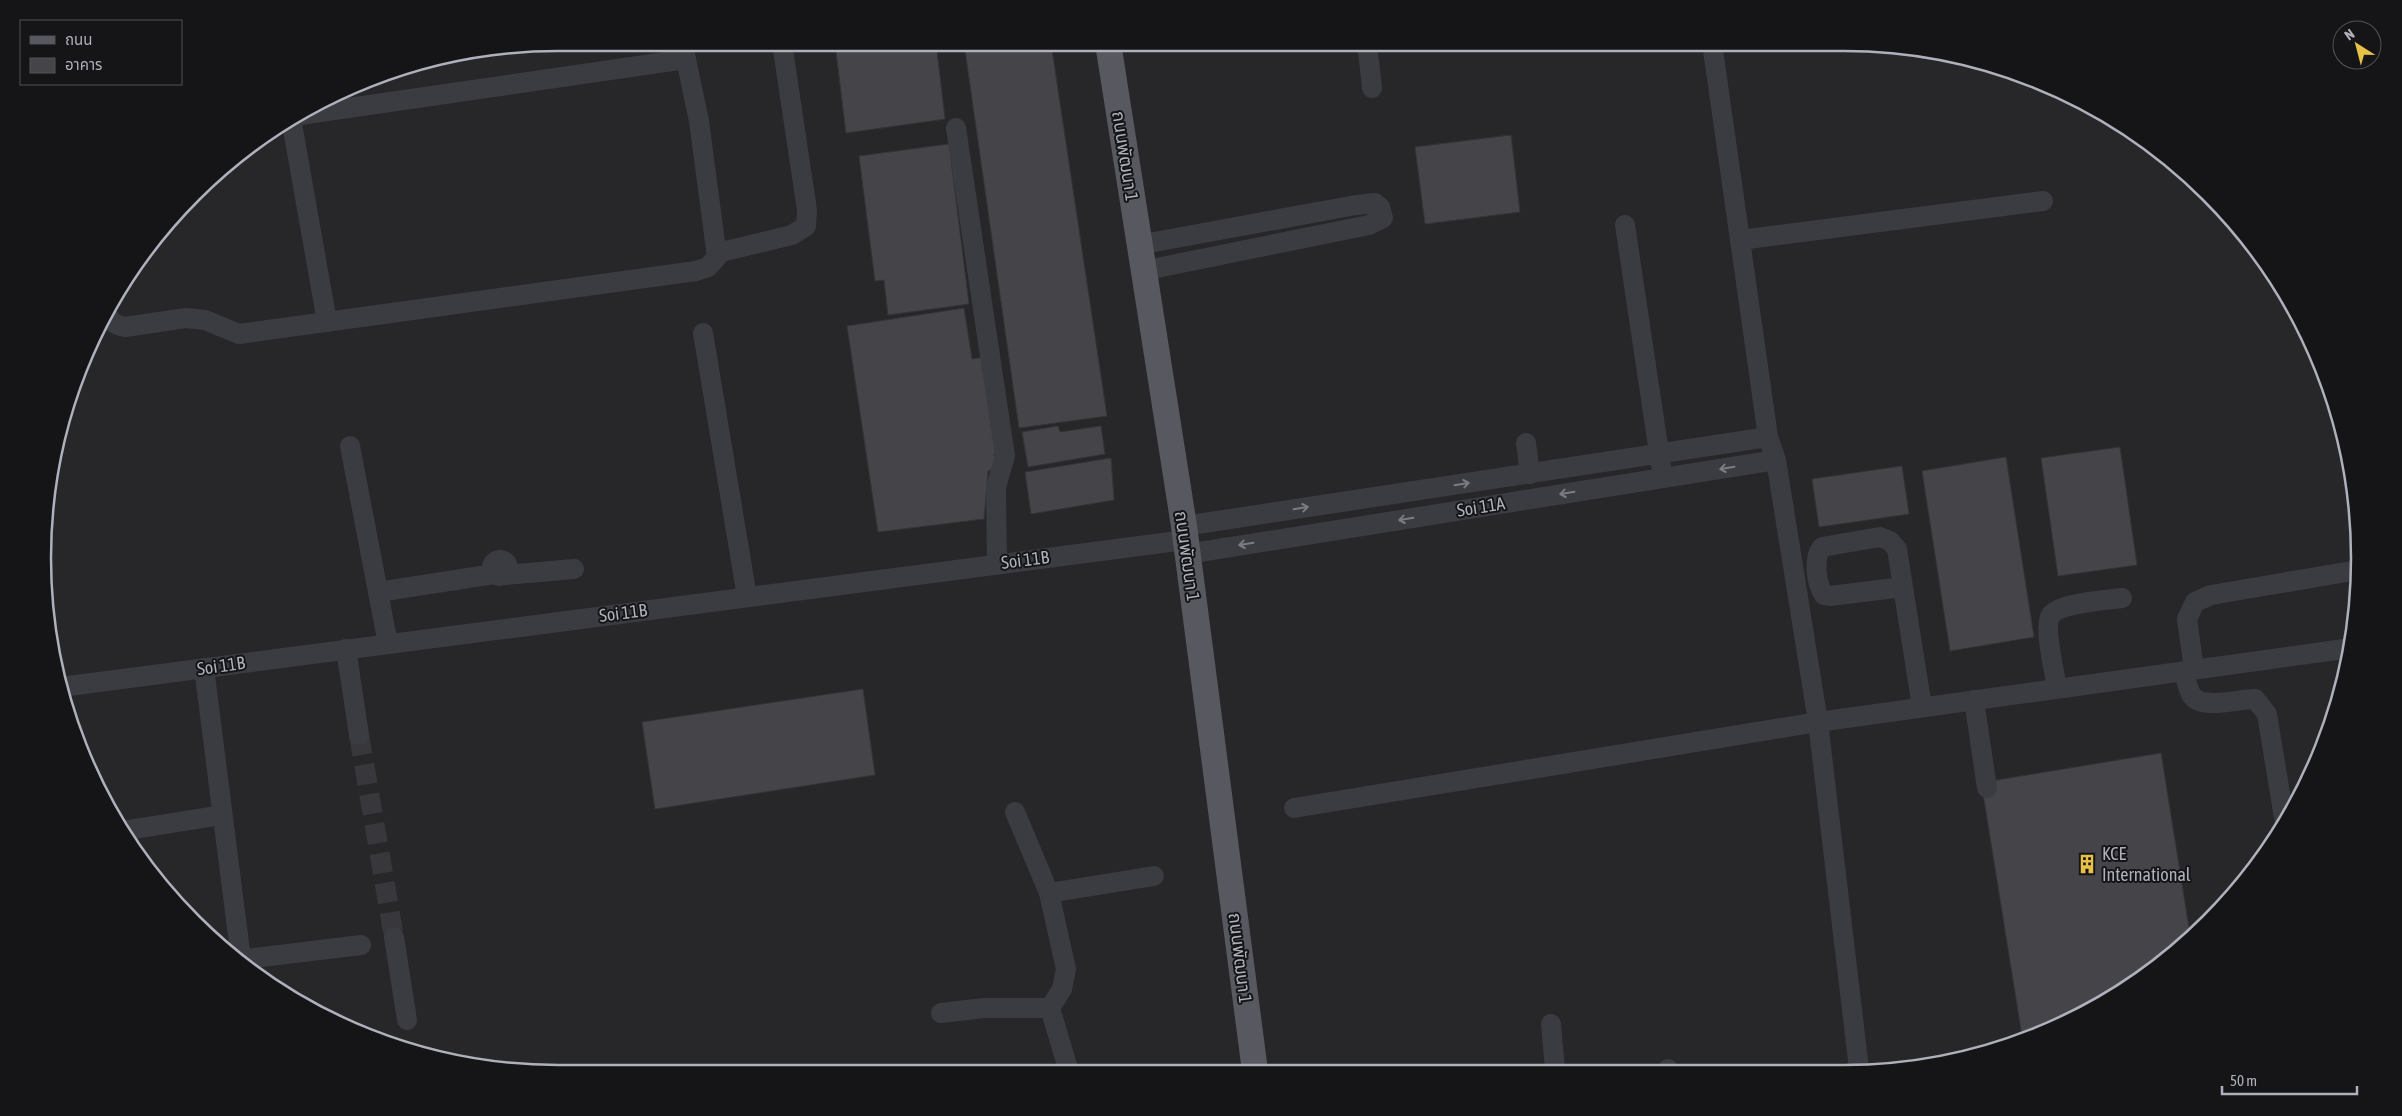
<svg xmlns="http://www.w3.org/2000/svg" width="2402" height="1116" font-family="'Asap Condensed','Noto Sans Thai',sans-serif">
<rect width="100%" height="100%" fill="#1a1a1c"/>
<polygon fill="#272629" points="558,43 1844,43 1944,52 2041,82 2130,129 2208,193 2272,271 2320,360 2350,457 2359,558 2350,658 2320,755 2253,872 2158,967 2042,1034 1912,1069 558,1073 458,1064 361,1034 300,1004 218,946 149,872 111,815 70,724 47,626 43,558 52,458 70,392 111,301 170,218 218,170 301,111 392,70 458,52"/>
<g fill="#454549" stroke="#353438">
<polygon points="835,43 936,43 945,119 846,133"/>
<polygon points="964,43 1051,43 1107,416 1019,428"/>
<polygon points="1511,135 1520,212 1425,224 1415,147"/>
<polygon points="949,144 969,304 888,315 884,280 875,281 859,156"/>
<polygon points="964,308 972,359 986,357 1000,451 994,454 996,469 988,471 984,519 878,532 847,326"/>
<polygon points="1058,426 1060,432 1101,426 1105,454 1028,467 1022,432"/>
<polygon points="2120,447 2137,565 2058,576 2041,458"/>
<polygon points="2006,457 2034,637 1950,651 1922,471"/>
<polygon points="1111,458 1114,500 1031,514 1025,472"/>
<polygon points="1902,466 1909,514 1819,527 1812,479"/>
<polygon points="863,689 875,775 655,809 642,722"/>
<polygon points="2161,753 2190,934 2158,967 2046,1032 2022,1036 1983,793 1997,780"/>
</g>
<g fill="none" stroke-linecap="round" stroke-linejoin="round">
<polyline stroke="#38383c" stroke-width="20" stroke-dasharray="20 10" stroke-linecap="butt" points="359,735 394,937"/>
<g stroke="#3b3c41" stroke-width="20">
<polyline points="1367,43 1372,88"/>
<polyline points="1712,43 1768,437 1776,460 1818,722 1859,1069"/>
<polyline points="293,116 686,59 683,43"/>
<polyline points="291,118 327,322"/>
<polyline points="956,128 1005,456 996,487 997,564"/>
<polyline points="1625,225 1661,466"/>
<polyline points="1740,240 2043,201"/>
<polyline points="1138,245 1356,205 1375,203 1380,207 1383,218 1369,225 1142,271"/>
<polyline points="717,253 792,235 806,226 807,210 782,43"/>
<path d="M 106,312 C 110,322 115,325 125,327 L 186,318 L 205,320 L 239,334 L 696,271 L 708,267 L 717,257 L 699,121 L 686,59"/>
<polyline points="703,333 747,597"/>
<polyline points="1526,443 1530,474"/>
<polyline points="350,446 388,644"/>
<polyline points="1184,526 1768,437"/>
<polyline points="1187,554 1776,460"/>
<circle cx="500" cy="568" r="8"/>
<polyline points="506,575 574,569"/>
<path d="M 1903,587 L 1830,596 L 1824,595 C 1816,583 1813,558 1822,547 L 1880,537 L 1890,541 L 1897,549 L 1922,707"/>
<polyline points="378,592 494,574"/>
<polyline points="346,649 359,735"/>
<polyline points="204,668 241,959"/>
<polyline points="2194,669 2187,619 2195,602 2211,595 2358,570"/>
<path d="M 2184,671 C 2186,678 2187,687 2191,694 C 2200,711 2237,699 2255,699 L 2267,714 L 2284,818"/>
<polyline points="61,687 1185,540"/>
<path d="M 2057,688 C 2055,674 2043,626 2051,615 C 2060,603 2106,600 2122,598"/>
<polyline points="1974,700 1987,788"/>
<polyline points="1294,808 1818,722 2351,648"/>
<polyline points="1015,812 1049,893 1066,969 1062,989 1050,1008"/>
<polyline points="122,831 222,815"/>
<polyline points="1049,893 1154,876"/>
<polyline points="394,937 407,1020"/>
<polyline points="238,960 361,945"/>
<polyline points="941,1013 984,1008 1050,1008 1069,1072"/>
<polyline points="1551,1024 1555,1070"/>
<polyline points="1668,1069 1668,1070"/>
</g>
<polyline stroke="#585960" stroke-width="26" points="1108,43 1184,526 1255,1071"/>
</g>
<defs><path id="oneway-shaft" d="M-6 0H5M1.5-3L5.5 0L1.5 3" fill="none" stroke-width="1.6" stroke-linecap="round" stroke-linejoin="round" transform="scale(1.25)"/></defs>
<g stroke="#7a7c84">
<use href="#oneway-shaft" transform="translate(1727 468) rotate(171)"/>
<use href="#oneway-shaft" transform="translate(1462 484) rotate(-9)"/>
<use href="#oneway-shaft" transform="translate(1567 493) rotate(171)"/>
<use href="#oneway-shaft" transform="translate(1301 508) rotate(-9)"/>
<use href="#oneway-shaft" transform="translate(1406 519) rotate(171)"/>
<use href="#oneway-shaft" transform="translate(1246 544) rotate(171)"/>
</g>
<defs>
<symbol id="building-bare" viewBox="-9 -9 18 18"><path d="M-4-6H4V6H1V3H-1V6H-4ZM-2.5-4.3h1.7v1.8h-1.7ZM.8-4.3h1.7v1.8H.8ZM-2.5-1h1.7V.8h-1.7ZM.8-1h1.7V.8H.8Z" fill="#e7c047" stroke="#151517" stroke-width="2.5" paint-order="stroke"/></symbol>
</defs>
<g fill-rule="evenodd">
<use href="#building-bare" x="2073" y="850" width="28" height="28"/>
</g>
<g text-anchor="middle" stroke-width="4" stroke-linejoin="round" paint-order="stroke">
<g font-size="18" fill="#aeb1bb" stroke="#151517">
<text transform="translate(1125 156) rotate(81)" y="6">ถนนพัฒนา 1</text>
<text transform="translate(1481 507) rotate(-9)" y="6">Soi 11A</text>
<text transform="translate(1187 556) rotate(82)" y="6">ถนนพัฒนา 1</text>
<text transform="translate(1025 560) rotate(-7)" y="6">Soi 11B</text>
<text transform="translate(623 613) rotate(-7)" y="6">Soi 11B</text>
<text transform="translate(221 666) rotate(-8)" y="6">Soi 11B</text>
<text transform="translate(1240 958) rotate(83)" y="6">ถนนพัฒนา 1</text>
</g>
<g font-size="18" fill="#aeb1bb" stroke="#151517" text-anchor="start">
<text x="2102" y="860">KCE<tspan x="2102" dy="21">International</tspan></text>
</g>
</g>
<path d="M0 0H2402V1116H0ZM558 51H1844A507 507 0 0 1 2351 558V558A507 507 0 0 1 1844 1065H558A507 507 0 0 1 51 558V558A507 507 0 0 1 558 51Z" fill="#151517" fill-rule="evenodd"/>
<path fill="none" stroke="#aeb1bb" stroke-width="2.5" d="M558 51H1844A507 507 0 0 1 2351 558V558A507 507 0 0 1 1844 1065H558A507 507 0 0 1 51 558V558A507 507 0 0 1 558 51Z"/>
<rect x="20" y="20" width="162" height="65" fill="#151517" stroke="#525359"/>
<rect x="30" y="36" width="25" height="8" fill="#585960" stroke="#525359"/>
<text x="65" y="45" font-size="15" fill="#aeb1bb">ถนน</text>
<rect x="30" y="58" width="25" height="15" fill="#454549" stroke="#525359"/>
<text x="65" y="70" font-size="15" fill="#aeb1bb">อาคาร</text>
<g transform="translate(2357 45) rotate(324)"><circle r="24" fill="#151517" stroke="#525359"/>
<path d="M0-4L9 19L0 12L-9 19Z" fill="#e7c047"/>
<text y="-8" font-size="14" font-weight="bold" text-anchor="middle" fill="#aeb1bb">N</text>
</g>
<path d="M2222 1086v8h135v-8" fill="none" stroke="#aeb1bb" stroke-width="2.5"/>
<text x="2230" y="1086" font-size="15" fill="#aeb1bb" stroke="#151517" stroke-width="4" paint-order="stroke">50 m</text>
</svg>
